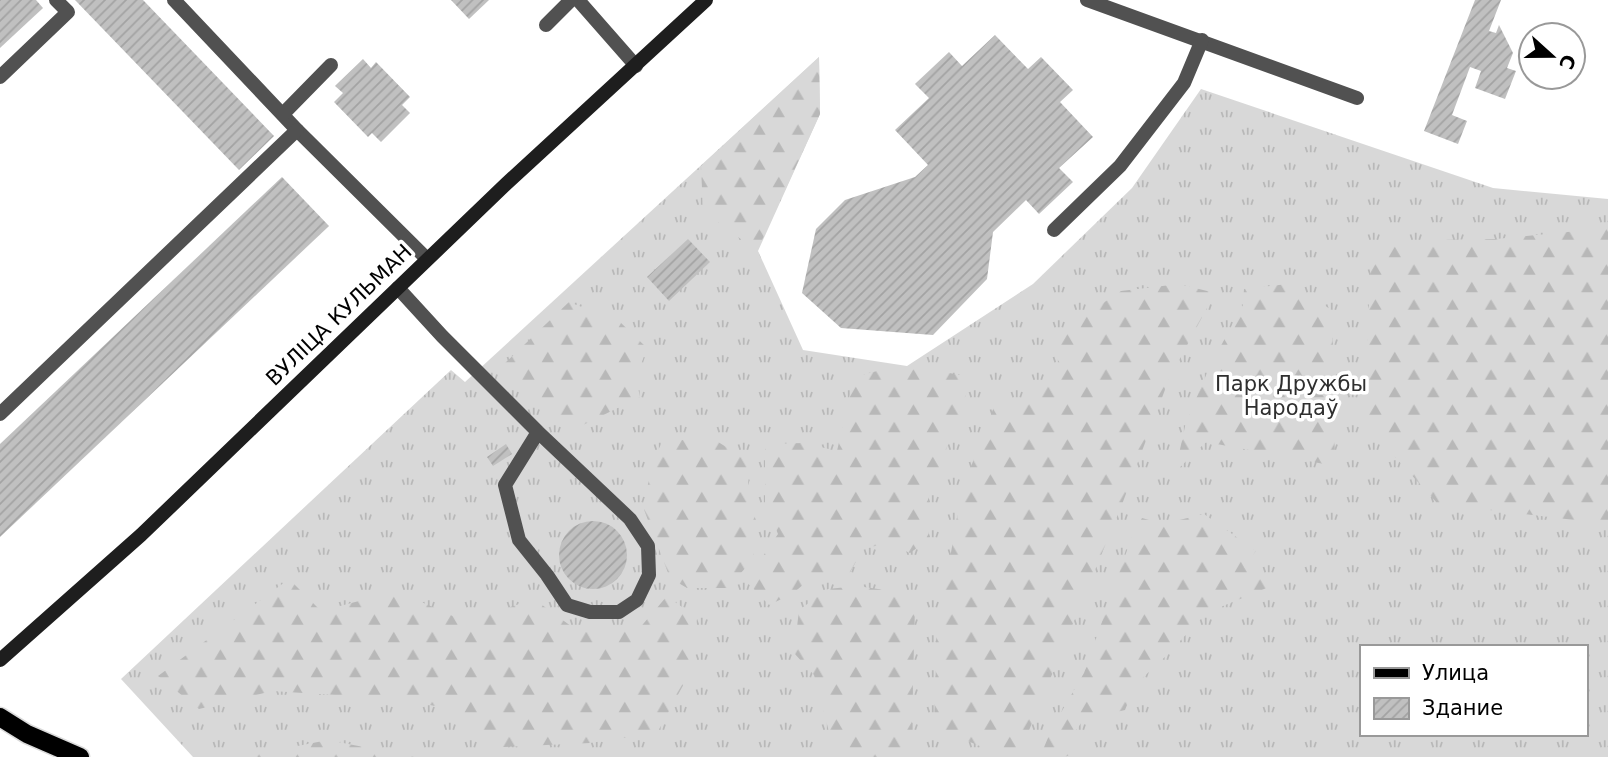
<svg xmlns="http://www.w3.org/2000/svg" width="1608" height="757" font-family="'DejaVu Sans',sans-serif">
<defs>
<pattern id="grass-tufts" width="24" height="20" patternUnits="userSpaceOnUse" patternTransform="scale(1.75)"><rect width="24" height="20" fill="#d8d8d8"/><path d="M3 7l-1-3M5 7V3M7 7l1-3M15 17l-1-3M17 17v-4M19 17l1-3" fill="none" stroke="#b8b8b8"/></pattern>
<pattern id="forest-firs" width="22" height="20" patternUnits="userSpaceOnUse" patternTransform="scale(1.75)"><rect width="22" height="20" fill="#d8d8d8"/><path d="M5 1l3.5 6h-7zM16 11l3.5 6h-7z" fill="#b8b8b8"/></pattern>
<pattern id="building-hatch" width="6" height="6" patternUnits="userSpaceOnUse" patternTransform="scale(1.75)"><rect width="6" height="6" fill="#c0c0c0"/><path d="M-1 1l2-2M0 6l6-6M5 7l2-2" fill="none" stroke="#a3a3a3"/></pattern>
</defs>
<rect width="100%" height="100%" fill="#fff"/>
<path fill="url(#grass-tufts)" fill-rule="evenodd" d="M 819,57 L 820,114 L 758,251 L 803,350 L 907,366 L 1033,284 L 1132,188 L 1201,89 L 1493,188 L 1608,199 L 1608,757 L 193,757 L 121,679 L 451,370 L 465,382 ZM 1361,647 L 1585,647 L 1585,734 L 1361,734 Z"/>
<g fill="url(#forest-firs)">
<polygon points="819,57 820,114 757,251 703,211 701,166"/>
<polygon points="1608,228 1608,520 1583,521 1438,504 1365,424 1371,241 1496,239"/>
<polygon points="1179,284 1215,293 1169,379 1121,507 1018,757 1006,757 934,727 937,632 962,490 997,399 1029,398 1060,363 1045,342 1121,291"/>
<polygon points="1288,284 1332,310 1335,466 1206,442 1175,472 1186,422 1210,366 1243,305 1244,289"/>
<polygon points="569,302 620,322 647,348 636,378 640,397 583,425 529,402 504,364"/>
<polygon points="928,369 960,375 968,389 928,500 929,539 910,553 887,543 863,549 848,576 816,574 792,594 769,605 746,581 778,534 765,503 765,444 804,443 837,451 854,377 881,370"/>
<polygon points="663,440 715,440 750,462 747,496 757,523 753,559 728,588 687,588 670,578 643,507 653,461"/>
<polygon points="1204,514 1256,551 1244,567 1274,585 1206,613 1168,654 1135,685 1125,710 1084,719 1072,736 1082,751 1064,757 1040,757 1052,728 1084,673 1131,539 1142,518 1163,524"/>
<polygon points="289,579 321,611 397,591 466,622 534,599 579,632 638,630 667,596 697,618 692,669 657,733 590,743 480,748 462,711 398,699 272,691 199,709 158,676"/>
<polygon points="857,586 899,592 915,606 911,757 847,757 832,743 814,675 794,653 799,610 828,589"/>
<polygon points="328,740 414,757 241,757"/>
</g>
<g fill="url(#building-hatch)">
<polygon points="0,0 36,0 43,8 0,48"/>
<polygon points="75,0 143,0 274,136 239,170"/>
<polygon points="451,0 489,0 469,19"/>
<polygon points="1475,0 1501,0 1489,31 1496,33 1499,25 1513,53 1507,68 1516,71 1505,99 1475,88 1481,71 1470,67 1452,115 1467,121 1458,144 1424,131"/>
<polygon points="995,35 1028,69 1041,57 1073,90 1060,102 1093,137 1059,168 1073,182 1039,214 1026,200 993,232 987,279 933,335 841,328 802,293 816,229 845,200 915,177 928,165 895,130 929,98 915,84 949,52 962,66"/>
<polygon points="363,59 371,68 376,62 410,97 402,105 410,113 381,142 372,133 368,137 334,102 343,93 335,86"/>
<polygon points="282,177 329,226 0,537 0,444"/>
<polygon points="688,239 710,262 669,301 647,277"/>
<polygon points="506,444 512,454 493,466 487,457"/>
<circle cx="593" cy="555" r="34"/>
</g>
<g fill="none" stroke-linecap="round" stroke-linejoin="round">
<defs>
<polyline id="primary" points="0,717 27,734 80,757"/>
</defs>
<use href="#primary" stroke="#dbdbdb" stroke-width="21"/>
<g stroke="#515151" stroke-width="14">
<polyline points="174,0 297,130 427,259"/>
<polyline points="578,0 636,66"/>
<polyline points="1087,0 1357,98"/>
<polyline points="546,25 571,0"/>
<polyline points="0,77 68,12 56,0"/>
<polyline points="283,114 331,65"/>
<polyline points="1054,230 1120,166 1184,83 1202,40"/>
<polyline points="398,288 442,336 538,432 630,519 648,546 649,575 637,600 619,612 590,612 567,605 547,575 519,540 505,485 538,432"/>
<polyline points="0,414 297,130"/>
</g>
<polyline stroke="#1e1e1e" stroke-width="14" points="0,660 141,535 506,184 706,0"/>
<use href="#primary" stroke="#000" stroke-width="18"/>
</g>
<g text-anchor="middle" stroke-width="7" stroke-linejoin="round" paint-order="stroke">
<g font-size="21" fill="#000" stroke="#fff">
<text transform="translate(339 315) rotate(-44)" y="7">ВУЛІЦА КУЛЬМАН</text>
</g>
<g font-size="21" fill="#2f2f2f" stroke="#fff">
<text x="1291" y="391">Парк Дружбы<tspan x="1291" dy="24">Народаў</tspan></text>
</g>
</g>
<rect x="1360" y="645" width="228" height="91" fill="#ffffff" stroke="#999999" stroke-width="2"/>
<rect x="1374" y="668" width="35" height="10" fill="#000000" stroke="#999999" stroke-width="2"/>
<text x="1422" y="680" font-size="21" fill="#000000">Улица</text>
<rect x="1374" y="698" width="35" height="21" fill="url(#building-hatch)" stroke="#999999" stroke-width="2"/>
<text x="1422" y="715" font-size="21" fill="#000000">Здание</text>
<g transform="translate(1552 56) rotate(111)"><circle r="33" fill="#ffffff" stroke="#999999" stroke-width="2"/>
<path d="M0-5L12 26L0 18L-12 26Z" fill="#000000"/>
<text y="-10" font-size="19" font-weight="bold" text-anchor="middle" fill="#000000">С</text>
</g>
</svg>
